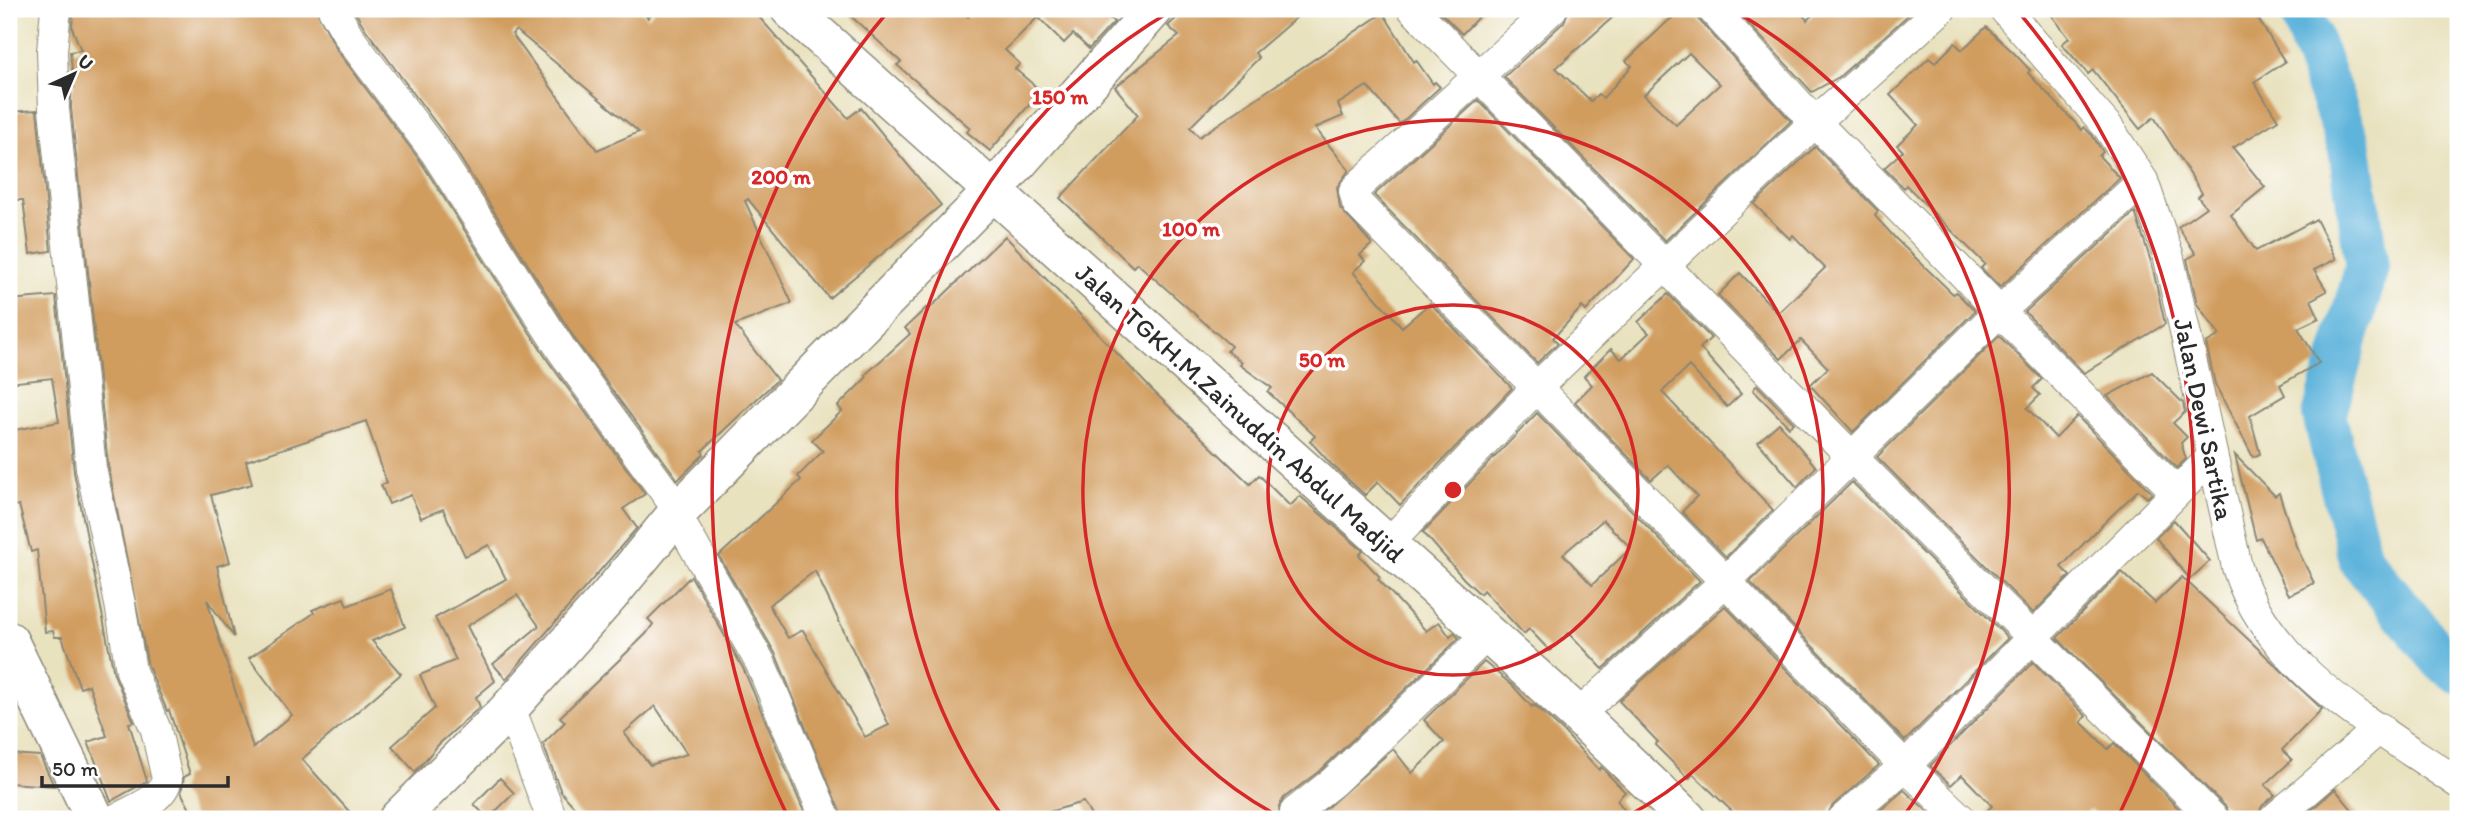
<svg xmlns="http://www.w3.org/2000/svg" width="2467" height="828" font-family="Itim,sans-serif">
<rect width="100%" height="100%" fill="#fff"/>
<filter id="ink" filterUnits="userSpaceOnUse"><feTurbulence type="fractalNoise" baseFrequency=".0143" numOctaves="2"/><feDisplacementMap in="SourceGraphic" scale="14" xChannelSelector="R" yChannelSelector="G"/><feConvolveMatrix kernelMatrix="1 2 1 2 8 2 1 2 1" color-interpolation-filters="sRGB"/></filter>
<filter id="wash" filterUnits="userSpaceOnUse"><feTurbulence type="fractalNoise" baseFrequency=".00686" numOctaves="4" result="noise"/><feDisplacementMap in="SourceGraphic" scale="28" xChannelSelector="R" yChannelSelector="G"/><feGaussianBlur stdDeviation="1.57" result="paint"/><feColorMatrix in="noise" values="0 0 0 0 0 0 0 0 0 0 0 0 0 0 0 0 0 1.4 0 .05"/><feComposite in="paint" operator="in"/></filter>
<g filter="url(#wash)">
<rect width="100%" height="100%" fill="#e9e2bf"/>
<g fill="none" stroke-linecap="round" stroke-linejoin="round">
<polyline stroke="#5eb4db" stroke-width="44" points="2300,9 2350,148 2367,267 2324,415 2360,559 2443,661 2458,672"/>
</g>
<g id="blocks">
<g fill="#d19d5e" fill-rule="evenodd">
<polygon points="78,9 316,9 337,50 421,162 548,361 645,494 623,509 637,528 506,679 493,664 539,626 517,595 467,626 495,681 476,697 480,707 439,744 415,772 392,746 435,708 420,675 456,660 435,618 506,579 489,545 465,556 443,509 421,518 411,495 389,504 381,485 387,483 366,421 246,461 252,484 211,495 230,562 217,566 234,637 207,600 253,748 292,715 249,658 314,613 312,610 344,598 347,606 391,589 405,627 372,641 401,674 302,759 356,819 195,819 181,792 184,777 190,774 169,710 167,711 148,666 108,465 71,108 71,88 74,87 70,52 81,50 72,28 73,11"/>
<path d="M 353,9 L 639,9 L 648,18 L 656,9 L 752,9 L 848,118 L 861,108 L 941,205 L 829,298 L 748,199 L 745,201 L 792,303 L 735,325 L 777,380 L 702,451 L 704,454 L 678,480 L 577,342 L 450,142 L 366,30 ZM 516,30 L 639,132 L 597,150 L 512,34 Z"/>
<polygon points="843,9 959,9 968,17 976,9 1085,9 1095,19 1102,11 1114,22 1089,49 1073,34 1064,43 1038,17 1005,50 1020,64 1015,69 1041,91 990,151 967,132 970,128 897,65 901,62"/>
<polygon points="1186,9 1306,9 1255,53 1259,58 1190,127 1199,137 1383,13 1414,62 1416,60 1433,84 1435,82 1440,87 1400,124 1367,86 1338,104 1343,116 1315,128 1349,170 1337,187 1340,208 1372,244 1360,255 1365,261 1353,272 1402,327 1430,303 1512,388 1400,505 1378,482 1365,495 1331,464 1310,441 1315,436 1268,392 1272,388 1240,365 1242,362 1227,351 1231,346 1137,263 1133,267 1060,198 1138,115 1115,87 1179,36 1168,26"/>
<polygon points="1437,9 1486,9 1462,34"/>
<path d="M 1569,9 L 1622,9 L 1556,68 L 1591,101 L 1598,94 L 1603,98 L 1632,66 L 1626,61 L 1667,22 L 1684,9 L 1689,9 L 1791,121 L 1665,241 L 1504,77 L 1564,22 ZM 1689,53 L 1720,84 L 1676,125 L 1644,95 Z"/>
<polygon points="1735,9 1798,9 1807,20 1819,9 1915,9 1839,77 1812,92"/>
<polygon points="2047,9 2252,9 2285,62 2254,82 2278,120 2233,148 2265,187 2231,215 2256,251 2316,219 2336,259 2314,270 2327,291 2311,300 2319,318 2298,328 2319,363 2280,385 2285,395 2250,416 2260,454 2253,457 2215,384 2206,343 2220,335 2197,304 2187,259 2196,254 2178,227 2206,207 2198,197 2202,193 2154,117 2140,129 2093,70 2088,74 2062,44 2069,38"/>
<polygon points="1986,27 2014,53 2030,70 2028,73 2082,130 2084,127 2092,135 2103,152 2099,156 2120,178 2000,287 1981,268 1985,264 1906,185 1904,188 1884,168 1903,151 1897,145 1918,125 1890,95 1929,58 1935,63 1955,43 1962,50"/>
<polygon points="1478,100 1634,259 1586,311 1582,307 1553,338 1558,343 1537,363 1374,195"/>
<polygon points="37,110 51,251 30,254 23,200 9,200 9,112"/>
<polygon points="1815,147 1878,211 1875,216 1896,239 1953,294 1956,292 1975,311 1853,432 1810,385 1828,368 1801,340 1781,359 1718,295 1740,273 1778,313 1825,268 1793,235 1790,239 1754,204"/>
<polygon points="2135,212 2152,265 2165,324 2084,373 2025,312"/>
<path d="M 1005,236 L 1152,390 L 1250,484 L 1259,475 L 1290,506 L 1300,496 L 1363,551 L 1359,555 L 1380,577 L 1378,579 L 1426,631 L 1439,622 L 1450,637 L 1454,633 L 1459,638 L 1322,769 L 1284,798 L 1279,806 L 1280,819 L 1093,819 L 1083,802 L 1045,813 L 1047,819 L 843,819 L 776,655 L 719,556 L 801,480 L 798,476 L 823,451 L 812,440 L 842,411 L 838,406 L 867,377 L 865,375 L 910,334 L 905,328 L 926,308 L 928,310 ZM 815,571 L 889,725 L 865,737 L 803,630 L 788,638 L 769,605 Z"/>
<polygon points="1668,294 1711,338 1700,348 1741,394 1727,407 1689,366 1662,392 1773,510 1726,557 1682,512 1697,496 1668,465 1651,480 1575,402 1592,385 1584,376 1611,349 1621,359 1649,333 1638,322"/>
<polygon points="56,296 74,472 114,674 134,722 129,723 147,781 111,801 88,742 107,736 89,685 80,688 62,637 55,637 53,631 45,632 37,550 31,552 19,505 12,506 9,491 9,431 59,422 52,378 9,383 9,300"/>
<polygon points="1999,336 2042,379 2033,388 2040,395 2027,408 2056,438 2077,416 2152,493 2147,498 2138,490 2098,529 2061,567 2070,576 2033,613 1877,457"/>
<polygon points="2152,372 2183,403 2185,412 2173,423 2187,437 2181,443 2186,459 2177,468 2107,396"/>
<polygon points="1757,385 1794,423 1789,427 1753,390"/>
<path d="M 1537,413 L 1700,581 L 1603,669 L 1569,633 L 1550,651 L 1529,629 L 1524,634 L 1483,590 L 1480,594 L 1464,579 L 1423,532 ZM 1603,520 L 1631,548 L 1592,585 L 1563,554 Z"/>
<polygon points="1779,423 1816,467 1797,487 1758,442"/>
<polygon points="2235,455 2275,496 2279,493 2296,546 2314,583 2289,595 2261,538 2256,540"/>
<polygon points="1852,482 2008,638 1905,741 1750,582"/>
<polygon points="2174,520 2210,561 2190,579 2156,538"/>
<polygon points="2122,572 2155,603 2182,577 2322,709 2282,750 2292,760 2265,785 2275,795 2262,806 2257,819 2231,819 2226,807 2057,638"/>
<path d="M 691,576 L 744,670 L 807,819 L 585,819 L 561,792 L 543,744 L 565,722 L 560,717 L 646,634 L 653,624 L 648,619 ZM 655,706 L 687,754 L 650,765 L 624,733 Z"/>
<polygon points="1725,606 1879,765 1832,806 1826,819 1740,819 1693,774 1689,779 1655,745 1658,742 1619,701"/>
<polygon points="1484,662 1513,686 1532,707 1534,705 1563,731 1599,770 1601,767 1625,792 1617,800 1631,819 1314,819 1393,749 1412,773 1444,742 1424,720"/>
<polygon points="2033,662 2086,716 2081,722 2108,749 2114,743 2189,819 2101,819 2090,809 2079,819 1979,819 1992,806 1962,775 1951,785 1930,766"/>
<polygon points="9,754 40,756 54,786 9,783"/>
<polygon points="500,778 514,793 488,819 474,804"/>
<polygon points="2335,789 2360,819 2301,819"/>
<polygon points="1904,790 1936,819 1870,819"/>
</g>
</g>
</g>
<g filter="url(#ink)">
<use href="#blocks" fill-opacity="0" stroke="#8a8675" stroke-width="2"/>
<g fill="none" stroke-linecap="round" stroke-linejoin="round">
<defs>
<g id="minor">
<path d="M 56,9 L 52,51 L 54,109 L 91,468 L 120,604 L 131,671 L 156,730 L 167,779 C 163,800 133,810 116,819"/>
<polyline points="333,9 351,40 435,152 563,352 679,511"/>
<polyline points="1413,9 1852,457 2214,819"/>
<polyline points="1552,9 1358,186 1354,191 1357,203 1905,766 1961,819"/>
<polyline points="1712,9 1815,122 2175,491"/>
<path d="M 2004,9 L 2108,127 L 2143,181 L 2168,254 L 2237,567 C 2268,669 2376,726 2458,783"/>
<polyline points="683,527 760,662 826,819"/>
<polyline points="1387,545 1536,388 1815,122 1941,9"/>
<polyline points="1578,715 1727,580 1999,312 2143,181"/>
<polyline points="516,723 552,819"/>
<polyline points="1295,812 1333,782 1487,635"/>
<polyline points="1843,819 1905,766 2212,457"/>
<polyline points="2274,819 2380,728"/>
</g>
<g id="major">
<polyline points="790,9 1578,715 1687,819"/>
<polyline points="9,641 95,819"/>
<polyline points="398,819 506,712 609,596 679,511 993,191 1154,9"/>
</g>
</defs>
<use href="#minor" stroke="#8a8675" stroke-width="32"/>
<use href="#major" stroke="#8a8675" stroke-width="41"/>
<use href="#minor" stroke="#fff" stroke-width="30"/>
<use href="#major" stroke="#fff" stroke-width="38"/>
</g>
</g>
<g fill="none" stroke="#d62828" stroke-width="3.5">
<circle cx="1453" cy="490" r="185"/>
<path d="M1282 818A370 370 0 1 1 1624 818"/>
<path d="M1003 817A556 556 0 0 1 1171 11M1735 11A556 556 0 0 1 1903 817"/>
<path d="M787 815A741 741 0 0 1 890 9M2016 9A741 741 0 0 1 2119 815"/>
</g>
<g text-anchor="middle" stroke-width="7" stroke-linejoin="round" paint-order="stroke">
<g font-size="26" fill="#2b2b2b" stroke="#fff">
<text transform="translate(1240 413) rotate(42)" y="9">Jalan TGKH.M.Zainuddin Abdul Madjid</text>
<text transform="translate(2204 419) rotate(78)" y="9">Jalan Dewi Sartika</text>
</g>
</g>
<circle cx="1453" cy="490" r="10" fill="#d62828" stroke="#fff" stroke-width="3.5"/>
<g font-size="21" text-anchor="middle" font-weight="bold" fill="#d62828" stroke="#fff" stroke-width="7" stroke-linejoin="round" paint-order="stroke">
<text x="1060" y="104">150 m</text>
<text x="781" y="184">200 m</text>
<text x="1191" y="236">100 m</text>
<text x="1322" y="367">50 m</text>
</g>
<rect width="2467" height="828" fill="none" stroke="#fff" stroke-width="35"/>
<g transform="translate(74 74) rotate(44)" stroke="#ffffff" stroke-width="5" paint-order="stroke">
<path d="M0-5L12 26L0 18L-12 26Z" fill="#2b2b2b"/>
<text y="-10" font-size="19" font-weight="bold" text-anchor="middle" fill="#2b2b2b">U</text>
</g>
<path d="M42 776v10h186v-10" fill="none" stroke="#2b2b2b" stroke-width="3.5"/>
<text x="52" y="776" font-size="21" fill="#2b2b2b" stroke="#ffffff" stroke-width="5" paint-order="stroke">50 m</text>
</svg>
